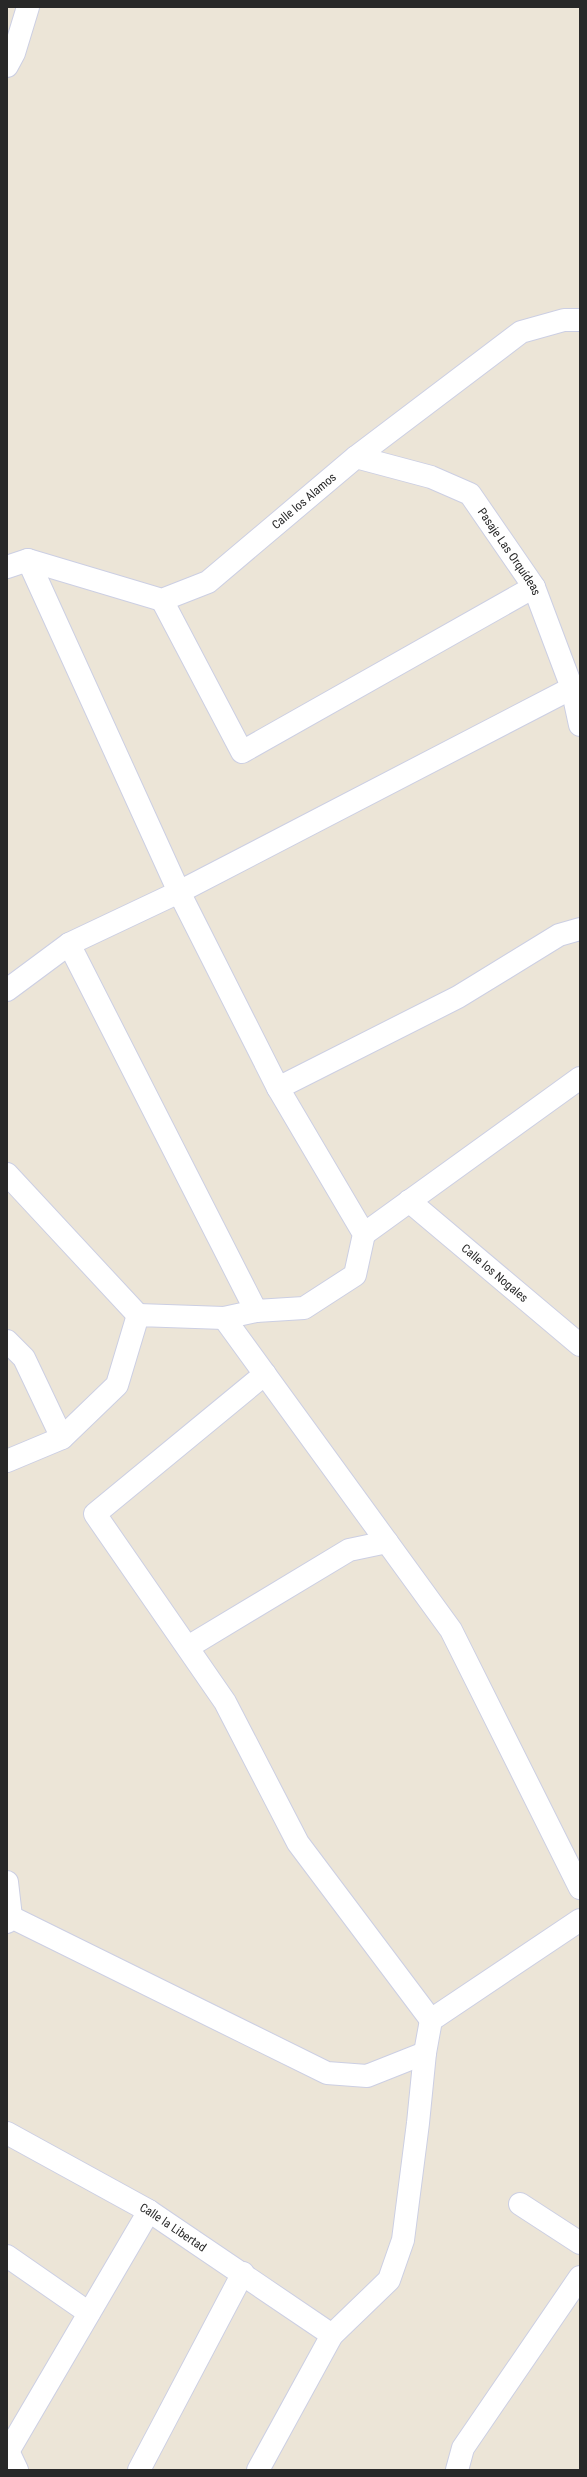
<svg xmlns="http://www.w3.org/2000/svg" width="587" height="2477" font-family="'Roboto Condensed',sans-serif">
<rect width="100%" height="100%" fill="#ece5d7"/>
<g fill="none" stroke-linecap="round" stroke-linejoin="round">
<defs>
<g id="minor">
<polyline points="7,66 14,53 28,7"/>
<path id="s1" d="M 356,457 L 431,477 L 470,494 L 534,587 L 572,688 L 580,725"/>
<path id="s2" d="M 7,567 L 28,560 L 162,600 L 208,582 L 356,457 L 521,332 L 564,320 L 580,320"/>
<polyline points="162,600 242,752 534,587"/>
<polyline points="69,944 256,1311"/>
<polyline points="7,990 69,944 179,892 572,688"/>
<polyline points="278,1088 458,997 559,935 580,929"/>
<polyline points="7,1174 138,1315"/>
<path id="s3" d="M 409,1201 L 580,1345"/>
<polyline points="364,1234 580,1078"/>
<polyline points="224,1318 451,1630 580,1888"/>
<polyline points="7,1341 24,1358 62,1438"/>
<polyline points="265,1374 95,1514 225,1702 298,1843 431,2020"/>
<polyline points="7,1461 62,1438 117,1385 138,1315 224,1318 256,1311 304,1308 355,1275 364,1234 278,1088 179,892 28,560"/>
<polyline points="188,1647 349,1550 387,1542"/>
<polyline points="7,1882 11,1917 7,1922"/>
<polyline points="11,1917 327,2073 367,2076 425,2053"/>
<path id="s4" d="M 7,2133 L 149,2211 L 332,2335"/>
<polyline points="520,2204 580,2243"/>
<polyline points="7,2256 89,2313"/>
<polyline points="7,2449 17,2470"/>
<polyline points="9,2450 149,2211"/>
<polyline points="139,2470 243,2273"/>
<polyline points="258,2470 332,2335 389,2280 403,2240 418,2123 425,2053 431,2020 580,1920"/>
<polyline points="457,2470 463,2448 580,2277"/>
</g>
</defs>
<use href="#minor" stroke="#cccfe3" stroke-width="24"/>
<use href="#minor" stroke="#fff" stroke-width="22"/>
</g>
<g text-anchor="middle" stroke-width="4" stroke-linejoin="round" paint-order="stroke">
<g font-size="12" fill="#282828" stroke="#fff">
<text dy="4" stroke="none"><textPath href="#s2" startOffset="337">Calle los Alamos</textPath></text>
<text dy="4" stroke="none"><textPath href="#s1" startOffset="190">Pasaje Las Orquídeas</textPath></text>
<text dy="4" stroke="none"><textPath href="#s3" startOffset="112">Calle los Nogales</textPath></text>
<text dy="4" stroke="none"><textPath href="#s4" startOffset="191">Calle la Libertad</textPath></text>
</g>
</g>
<rect width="587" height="2477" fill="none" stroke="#282828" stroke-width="16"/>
</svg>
